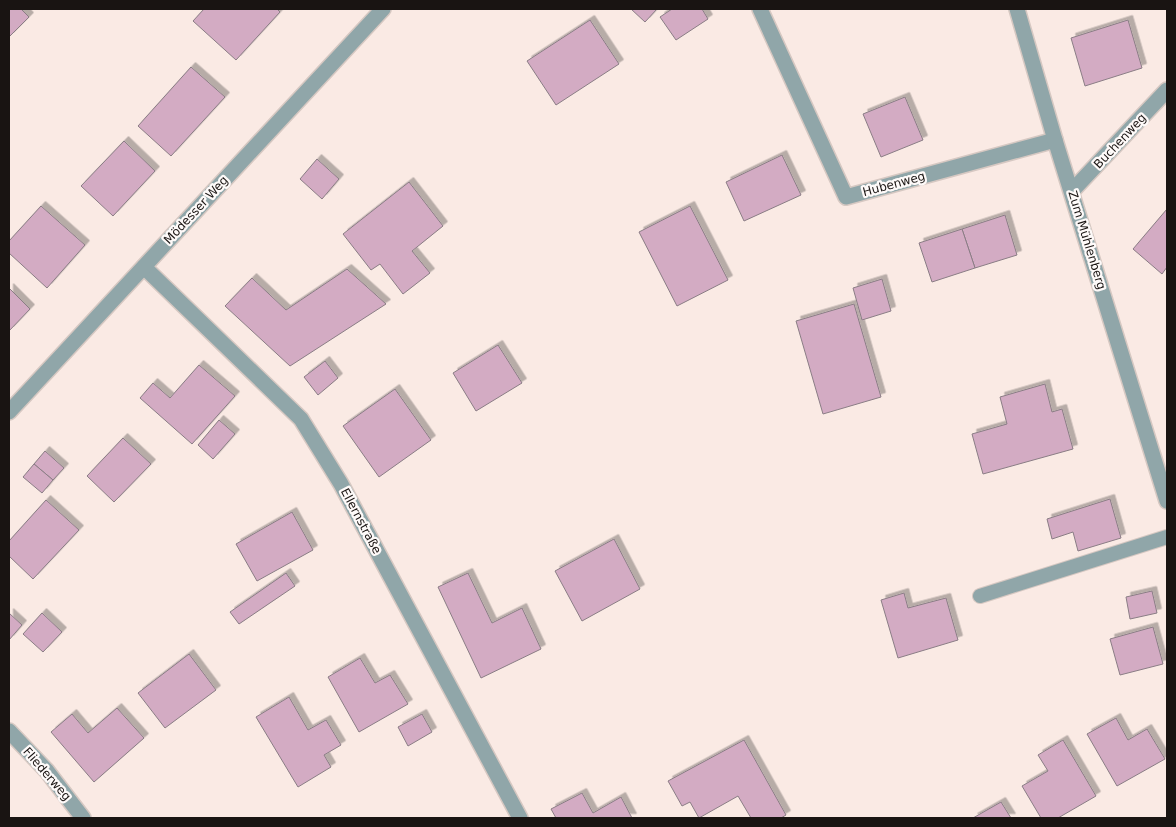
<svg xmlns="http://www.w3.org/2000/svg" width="1176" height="827" font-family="'DejaVu Sans',sans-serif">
<defs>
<filter id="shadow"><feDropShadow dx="4.5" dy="-4.5" stdDeviation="0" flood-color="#0004"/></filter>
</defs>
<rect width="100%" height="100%" fill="#faeae4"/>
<g fill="#d3abc3" stroke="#8a7d85" filter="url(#shadow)">
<polygon points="9,9 21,9 29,17 9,37"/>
<polygon points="204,9 277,9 280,12 236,60 193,21"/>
<polygon points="631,9 657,9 645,22"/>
<polygon points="672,9 702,9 708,19 676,40 660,17"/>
<polygon points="590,20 619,64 556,105 527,61"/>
<polygon points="1128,20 1142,68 1085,86 1071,38"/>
<polygon points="191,67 225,97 171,156 138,126"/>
<polygon points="905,97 923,140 881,157 863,114"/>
<polygon points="124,141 155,171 113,216 81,186"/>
<polygon points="782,155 801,195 744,221 726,182"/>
<polygon points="317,159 339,179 322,199 300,179"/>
<polygon points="409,182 443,226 412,251 430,273 403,294 380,264 371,270 343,234"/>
<polygon points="41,206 85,245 47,288 9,253 9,241"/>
<polygon points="690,206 728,280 677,306 639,232"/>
<polygon points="1167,209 1167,267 1162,274 1133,249"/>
<polygon points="1005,215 1017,255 975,268 962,229"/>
<polygon points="962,229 975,268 932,282 919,243"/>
<polygon points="347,269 386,304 290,366 225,306 252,278 286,310"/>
<polygon points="882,279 891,311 862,320 853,288"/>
<polygon points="9,288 30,309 9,331"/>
<polygon points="854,304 881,397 823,414 796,321"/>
<polygon points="498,345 522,383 476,411 453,373"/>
<polygon points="325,361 338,378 318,395 304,377"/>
<polygon points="199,365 235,396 192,444 140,398 153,383 170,398"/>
<polygon points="1045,384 1052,412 1062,409 1073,449 983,474 972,434 1007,424 1000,397"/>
<polygon points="395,389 431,440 379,477 343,426"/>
<polygon points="219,420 235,434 213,459 198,445"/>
<polygon points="123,438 151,464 114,502 87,476"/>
<polygon points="45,451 64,468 53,480 34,464"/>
<polygon points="34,464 53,480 42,493 23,477"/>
<polygon points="1110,499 1121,538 1078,551 1073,532 1052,539 1047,519"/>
<polygon points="46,500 79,530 33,579 9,556 9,541"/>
<polygon points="292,512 313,550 257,581 236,544"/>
<polygon points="614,539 640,589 582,621 555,571"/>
<polygon points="286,573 295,586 239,624 230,612"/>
<polygon points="468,573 492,623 522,608 541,649 481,678 438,587"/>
<polygon points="1152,591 1157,613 1130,619 1126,597"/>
<polygon points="904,593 908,608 946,598 958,640 898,658 881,600"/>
<polygon points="9,613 22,625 9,640"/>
<polygon points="42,613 62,632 43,652 23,634"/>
<polygon points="1153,627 1163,664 1120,675 1110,639"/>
<polygon points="189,654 216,690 165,728 138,693"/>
<polygon points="360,658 375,683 390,675 408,704 359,732 328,677"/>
<polygon points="289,697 308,730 326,720 341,745 324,755 331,767 298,787 256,717"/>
<polygon points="117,708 144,738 94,782 51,732 72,714 88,733"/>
<polygon points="422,714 432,732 408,746 398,727"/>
<polygon points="1116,718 1128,740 1147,729 1165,759 1117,786 1087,734"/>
<polygon points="744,740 786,815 781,818 751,818 738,796 699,818 690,802 682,806 668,781"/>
<polygon points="1063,740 1096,796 1058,818 1041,818 1022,786 1048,771 1038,755"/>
<polygon points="582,793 593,813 621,797 632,818 556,818 551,809"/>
<polygon points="1001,802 1011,818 973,818"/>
</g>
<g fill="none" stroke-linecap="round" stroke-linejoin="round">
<defs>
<polyline id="lane" points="980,596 1167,537"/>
<g id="street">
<polyline points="760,9 846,197 1055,140"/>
<polyline points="1017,9 1055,140 1167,501"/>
<polyline points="1072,191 1167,90"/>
<polyline points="144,267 301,419 341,484 520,818"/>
<polyline points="9,412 383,9"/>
<polyline points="9,731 47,771 83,818"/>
</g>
</defs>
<use href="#lane" stroke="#d6c8c2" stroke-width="16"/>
<use href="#street" stroke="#d6c8c2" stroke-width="18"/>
<use href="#lane" stroke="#90a6a9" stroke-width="14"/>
<use href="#street" stroke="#90a6a9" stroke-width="15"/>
</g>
<g text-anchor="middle" stroke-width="4.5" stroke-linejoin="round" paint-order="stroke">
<g font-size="12" fill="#191412" stroke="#fefaf9">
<text transform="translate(1120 141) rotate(-47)" y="4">Buchenweg</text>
<text transform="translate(894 184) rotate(-15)" y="4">Hubenweg</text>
<text transform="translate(196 210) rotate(-47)" y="4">Mödesser Weg</text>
<text transform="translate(1087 240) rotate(73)" y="4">Zum Mühlenberg</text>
<text transform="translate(361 521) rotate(62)" y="4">Ellernstraße</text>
<text transform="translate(47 774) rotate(49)" y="4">Fliederweg</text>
</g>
</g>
<rect width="1176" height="827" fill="none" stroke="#191412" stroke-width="20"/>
</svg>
